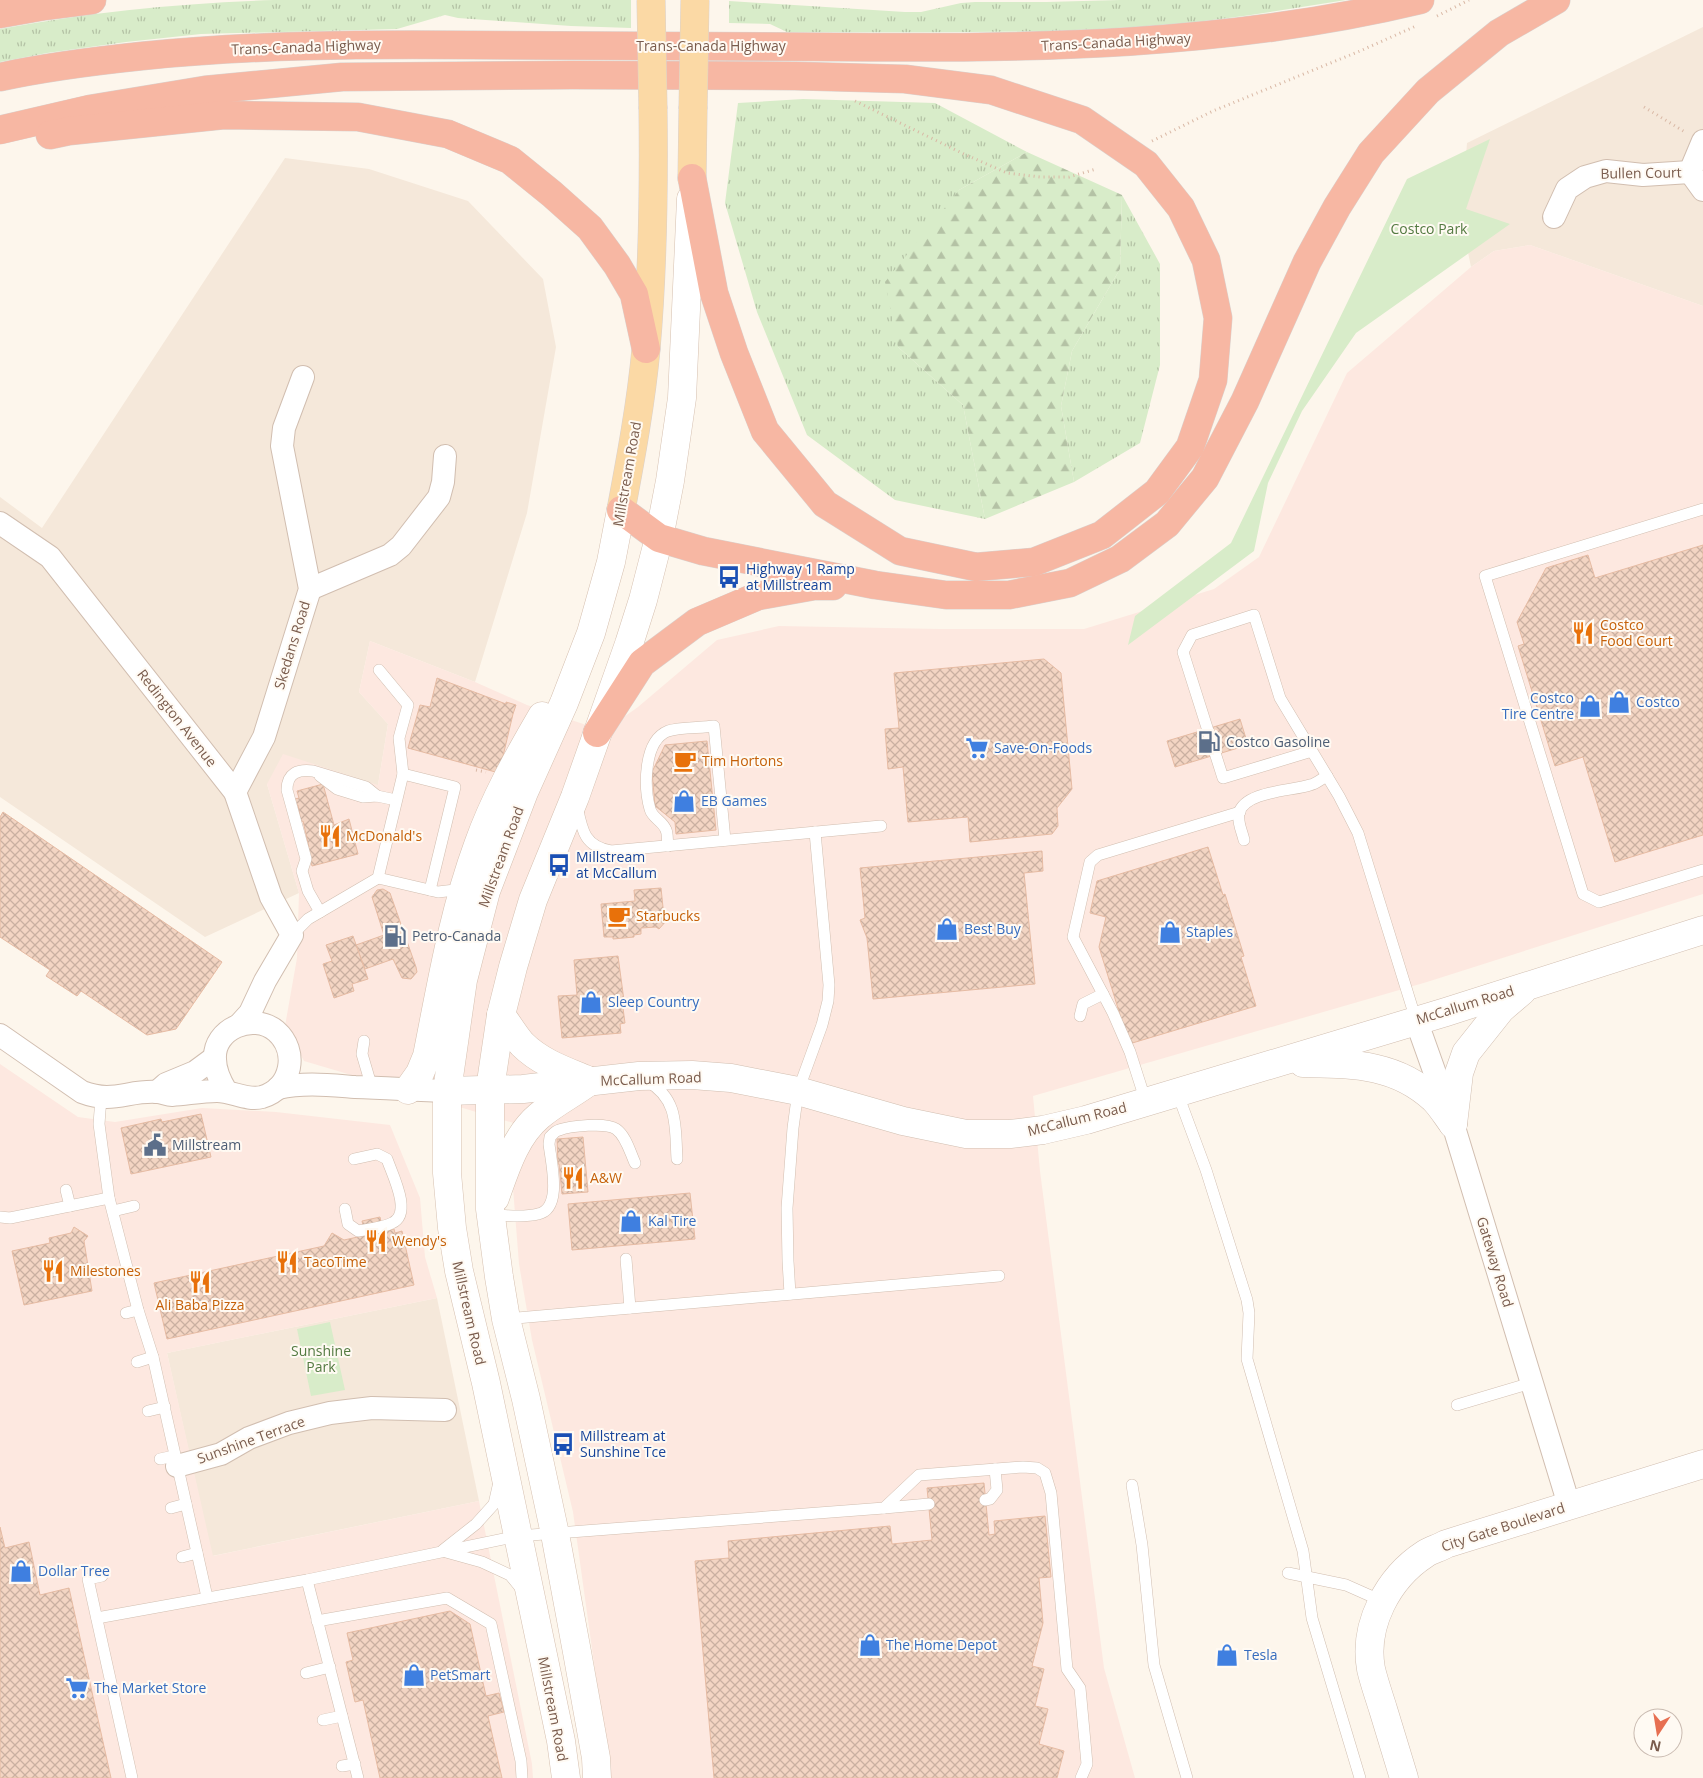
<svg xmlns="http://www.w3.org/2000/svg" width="1703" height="1778" font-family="'Open Sans',sans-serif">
<defs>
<pattern id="grass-tufts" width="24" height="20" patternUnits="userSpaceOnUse" patternTransform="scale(1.25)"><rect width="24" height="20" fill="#d8ecc9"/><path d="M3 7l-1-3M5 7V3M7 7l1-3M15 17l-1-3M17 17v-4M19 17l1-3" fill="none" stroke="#b4c2a5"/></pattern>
<pattern id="forest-firs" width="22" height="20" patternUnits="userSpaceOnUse" patternTransform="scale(1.25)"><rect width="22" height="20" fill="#d8ecc9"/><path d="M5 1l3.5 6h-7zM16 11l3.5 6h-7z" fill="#b4c2a5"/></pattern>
<pattern id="building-cross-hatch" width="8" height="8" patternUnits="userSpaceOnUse" patternTransform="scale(1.25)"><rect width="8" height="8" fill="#f3d5c3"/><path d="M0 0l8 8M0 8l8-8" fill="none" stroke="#cab0a1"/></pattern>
</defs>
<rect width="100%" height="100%" fill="#fdf6ec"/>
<g fill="#f5e8da">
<polygon points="1703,27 1703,306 1530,245 1494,251 1471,267 1461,218 1467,143"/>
<polygon points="285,158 369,169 468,201 543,279 556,347 527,513 475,682 370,641 359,692 388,724 378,785 267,784 299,893 205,937 0,797 0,497 42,528"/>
<polygon points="437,1298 479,1501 212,1556 167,1353"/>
</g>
<g fill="#fde8e0">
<polygon points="1530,245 1703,306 1703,894 1427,982 1033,1096 1040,1171 1104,1668 1135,1778 610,1778 573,1512 532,1340 519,1264 510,1150 517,1124 304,1061 285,1026 297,958 299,893 267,784 283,754 378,785 388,724 359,692 370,641 475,682 527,705 604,731 638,707 717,640 779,626 940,629 1084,629 1214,589 1259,557 1347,373 1471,267 1494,251"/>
<polygon points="0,1064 78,1117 115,1122 202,1108 276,1112 390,1125 420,1198 425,1257 437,1298 167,1353 213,1556 479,1501 532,1764 533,1778 0,1778"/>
</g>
<g fill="url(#grass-tufts)">
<path d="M 274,0 L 631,0 L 631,28 L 571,26 L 458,18 L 445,15 L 397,29 L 201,34 L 126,42 L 47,53 L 0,62 L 0,29 C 90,12 182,3 274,0 Z"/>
<path d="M 1120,0 L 1346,0 C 1289,9 1231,19 1173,24 C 1045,35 916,32 787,32 L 770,24 L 729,23 L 729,1 L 905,12 L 921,12 L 961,3 L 975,2 L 1046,2 Z"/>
<polygon points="803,99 935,103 1027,152 959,190 898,347 963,405 985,519 895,500 807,435 757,312 725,203 738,103"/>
<polygon points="1122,195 1160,264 1160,365 1140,443 1074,482 1061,406 1072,351 1120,269"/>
</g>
<polygon fill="url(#forest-firs)" points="1027,152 1122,195 1120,269 1072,351 1061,406 1074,482 985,519 963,405 898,347 885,282 959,190"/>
<g fill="#d8ecc9">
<polygon points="1490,139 1466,209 1510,224 1356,333 1302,411 1268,483 1254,551 1128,645 1135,616 1231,543 1407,179"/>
<polygon points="330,1322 345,1390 311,1396 297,1329"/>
</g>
<g fill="url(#building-cross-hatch)" stroke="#e6bba3">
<polygon points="1703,545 1703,835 1615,862 1583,757 1555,766 1518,646 1524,644 1517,622 1546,568 1588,555 1595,578"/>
<polygon points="1044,659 1061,673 1072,789 1057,808 1058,826 1052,834 970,842 968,817 908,822 903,767 888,769 885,729 899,728 894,673"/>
<polygon points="437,678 506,704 506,702 516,705 513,714 499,773 408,748 420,705 430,707"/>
<polygon points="1240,719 1248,745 1175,767 1167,741"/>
<polygon points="707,741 716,830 676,834 675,822 655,806 652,772 665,745"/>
<polygon points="323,784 334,825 349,819 358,854 312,866 307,847 309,847 303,821 301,822 298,805 296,805 295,799 299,798 297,791"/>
<polygon points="3,812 222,962 176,1029 147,1035 81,991 77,996 46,976 50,970 0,937 0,817"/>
<polygon points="1208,847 1223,895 1225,894 1244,956 1241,957 1256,1006 1129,1044 1099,947 1106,917 1090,913 1097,881"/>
<polygon points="1042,851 1043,871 1024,873 1035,984 873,999 867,938 860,920 865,918 860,868"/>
<polygon points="661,888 664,917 667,920 659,929 656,927 641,928 641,934 634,935 634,937 613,939 613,937 604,937 601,904 635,901 634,890"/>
<polygon points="383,889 390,893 416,967 417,972 411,979 402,978 393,959 365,969 356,945 384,935 372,897 377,890"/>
<polygon points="353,936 368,979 352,984 354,991 334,998 323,964 332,961 326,945"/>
<polygon points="618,956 625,1008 623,1008 625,1023 620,1024 621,1033 562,1038 558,996 577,995 574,960"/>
<polygon points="201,1114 211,1157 131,1174 121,1128 161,1119 162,1122"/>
<polygon points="583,1137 588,1192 562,1194 559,1164 558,1164 557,1139"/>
<polygon points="690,1193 695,1239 572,1250 568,1204"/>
<polygon points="380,1217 383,1232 365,1235 362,1221"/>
<polygon points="74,1227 88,1236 84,1241 92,1291 24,1305 12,1251 50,1243 49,1238 71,1233"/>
<polygon points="394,1229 395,1233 402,1231 414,1285 167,1339 154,1283 324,1246 332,1233 344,1240"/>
<polygon points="984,1483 989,1535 995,1534 994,1521 1045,1516 1051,1577 1039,1578 1043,1623 1032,1666 1044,1669 1035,1706 1048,1709 1039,1744 1064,1751 1057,1778 714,1778 695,1561 729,1558 728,1541 890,1526 892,1544 932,1540 927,1488"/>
<polygon points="0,1527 5,1548 29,1542 40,1595 69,1588 111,1778 0,1778"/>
<polygon points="450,1611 470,1624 486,1696 499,1693 504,1712 488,1716 502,1778 380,1778 363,1700 355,1702 346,1662 353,1660 347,1633"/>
</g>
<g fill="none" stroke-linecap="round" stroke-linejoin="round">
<defs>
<g id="service">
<polyline points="1703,509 1485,576 1583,894 1599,902 1703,870"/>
<polyline points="379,670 408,705 399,738 403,774"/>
<polyline points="1312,751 1223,778 1183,652 1192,635 1254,615 1280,698 1339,796 1358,833 1416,1020"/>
<polyline points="320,776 337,789 363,797 377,796 396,800"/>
<path d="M 577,806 C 582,830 584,846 611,851 L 881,826"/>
<path d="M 1244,840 C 1242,831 1237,822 1239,813 C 1245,791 1292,791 1310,785 C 1316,784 1321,779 1327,776"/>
<path d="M 668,846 C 667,841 668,834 666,830 C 663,821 652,818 650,809 C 644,788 643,741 668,731 C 679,727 701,728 714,726 L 725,840"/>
<polyline points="378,878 438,892 455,890 462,885"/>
<path d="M 320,912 L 308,891 L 302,871 L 306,859 L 287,790 C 287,773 298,769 313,771 L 366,787 L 377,796"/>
<polyline points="292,935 308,919 378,878 403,774 455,787 430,890"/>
<polyline points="1080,1016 1083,1004 1103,994"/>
<polyline points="364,1041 362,1054 372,1088"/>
<path d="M 647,1081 C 679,1099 675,1127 677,1159"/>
<polyline points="1177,1092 1206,1170 1247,1300 1249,1313 1247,1359 1303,1551 1312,1618 1360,1778"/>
<polyline points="101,1098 99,1124 109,1198 138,1310 153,1357 207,1597"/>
<polyline points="1146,1102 1130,1052 1113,1013 1073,937 1090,862 1098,855 1240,812"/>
<polyline points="66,1190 70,1206"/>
<path d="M 345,1209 L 348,1224 L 358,1231 C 369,1229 382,1228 392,1223 C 413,1214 392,1174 387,1159 L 377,1154 L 354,1159"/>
<polyline points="113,1211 134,1206"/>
<path d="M 491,1215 C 506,1215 523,1218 538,1214 C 563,1209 551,1162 549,1144 L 550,1137 C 553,1134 555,1131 559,1130 C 570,1126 606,1122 616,1129 C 626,1136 630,1152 635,1163"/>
<polyline points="0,1217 10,1218 109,1198"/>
<polyline points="626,1259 630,1308"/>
<polyline points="790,1294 788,1261 787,1208 793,1128 798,1091 822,1025 828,1001 829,985 815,832"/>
<polyline points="126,1313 138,1310"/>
<polyline points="506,1319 999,1276"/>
<polyline points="137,1362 153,1357"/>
<polyline points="1457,1405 1531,1383"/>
<polyline points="148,1411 165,1407"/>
<polyline points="160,1459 174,1456"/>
<polyline points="1132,1485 1142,1545 1154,1665 1187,1778"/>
<polyline points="985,1500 990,1499 997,1490 995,1469"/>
<polyline points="171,1508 186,1504"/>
<polyline points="884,1508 929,1504"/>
<polyline points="443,1550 476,1524 494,1504 499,1482"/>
<polyline points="446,1552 482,1562 510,1575 523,1591"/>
<polyline points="182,1557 197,1553"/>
<polyline points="1288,1573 1346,1585 1382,1601"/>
<polyline points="102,1576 88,1579 132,1778"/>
<polyline points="307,1580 358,1778"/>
<polyline points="97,1618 307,1580 518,1536 884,1508 919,1475 1023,1467 1037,1468 1045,1473 1051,1493 1067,1669 1080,1688 1087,1764 1081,1778"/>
<polyline points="317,1621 447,1598 491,1624 521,1761 522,1778"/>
<polyline points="306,1673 330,1667"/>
<polyline points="323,1720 342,1716"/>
<polyline points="342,1766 355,1764"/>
</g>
<g id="minor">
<polyline points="1690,172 1703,141"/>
<polyline points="1690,172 1703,190"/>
<polyline points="1554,217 1567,189 1585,177 1606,171 1643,175 1690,172"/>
<polyline points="0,523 50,557 235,792 271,897 292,935 265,981 250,1013 240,1024"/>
<polyline points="310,589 390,555 401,546 439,497 443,482 445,456"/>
<polyline points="235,792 264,737 310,589 282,446 284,428 303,377"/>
<polyline points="1416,1020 1453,1124 1569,1505"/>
<path d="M 0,1035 L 82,1092 C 113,1104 128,1090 157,1092 C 162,1092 167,1095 172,1095 C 187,1094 202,1091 217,1091 C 232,1091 247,1101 262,1097 C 292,1088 299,1051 276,1031 C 253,1012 213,1029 215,1059 C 215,1071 220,1081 226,1091"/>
<path d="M 278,1088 C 304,1082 329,1085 355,1087 C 386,1088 416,1090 447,1091"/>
<polyline points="157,1092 166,1084 195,1072 214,1058"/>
<polyline points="177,1466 221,1454 249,1438 289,1423 330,1413 372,1408 445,1410"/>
</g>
<g id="tertiary">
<path d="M 1303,1063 C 1352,1064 1395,1063 1434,1099 C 1441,1106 1447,1116 1453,1124"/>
<polyline points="447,1091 523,1089 639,1076 692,1075 731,1078 798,1091 903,1121 966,1134 1010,1134 1043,1130 1086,1120 1446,1012 1703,930"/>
<polyline points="1453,1124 1459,1073 1466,1053 1501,1009 1522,991"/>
<path d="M 1404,1778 C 1397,1755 1390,1732 1383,1709 C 1379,1696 1374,1682 1371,1669 C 1363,1625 1388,1578 1425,1554 C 1431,1550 1439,1548 1446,1544 L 1703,1464"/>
</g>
<g id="secondary">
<path d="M 501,1015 C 508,1024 514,1035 522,1044 C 541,1063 566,1071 590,1081"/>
<path d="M 408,1090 L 420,1073 L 427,1056 C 441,986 453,913 478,845 C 494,800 518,757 542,716"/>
<path d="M 495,1198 C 505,1170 515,1136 539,1116 C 554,1103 574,1093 590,1081"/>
<polyline points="566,1778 561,1741 486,1383 459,1271 452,1228 447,1173 447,1091 463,980 486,891 524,792 564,703 591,633 611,562 621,510"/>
<polyline points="597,1778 596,1758 577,1652 555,1534 526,1399 506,1319 499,1277 490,1209 490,1089 501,1015 513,967 533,900 575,797 629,644 643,600 659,538 670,481 682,398 691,199"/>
</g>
<g id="primary">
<polyline points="692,178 693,109"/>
<path d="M 621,510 C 631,457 641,403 646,349 C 653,269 654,188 653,109"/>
</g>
<g id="motorway">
<polyline points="0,14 45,6 92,0"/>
<path d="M 0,77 C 46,67 94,61 142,56 C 251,45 361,44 471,45 C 593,45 714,47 836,47 C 1032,49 1229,46 1420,0"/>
<polyline points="0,130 90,109 205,90 342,77 572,75 795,76 905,79 991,90 1082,120 1146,164 1181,208 1206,260 1218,318 1213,380 1190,447 1157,492 1102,535 1034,562 976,567 900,551 825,504 765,431 734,353 714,293 692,178"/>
<polyline points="50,135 69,131 224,115 358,117 448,134 510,160 552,194 590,228 617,265 634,294 646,349"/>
<polyline points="621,510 659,538 703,551 875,585 946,595 1009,595 1070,583 1120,559 1167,524 1205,478 1245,401 1307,262 1337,207 1371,153 1428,91 1499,33 1556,0"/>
<polyline points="597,733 642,663 697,622 758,596 814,586 833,586"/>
</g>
</defs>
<use href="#service" stroke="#d1beb0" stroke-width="12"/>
<use href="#minor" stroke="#d1beb0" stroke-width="24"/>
<use href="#tertiary" stroke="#d1beb0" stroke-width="29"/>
<use href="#secondary" stroke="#d6c0b0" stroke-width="29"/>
<use href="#primary" stroke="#dad1cd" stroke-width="29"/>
<use href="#motorway" stroke="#dad1cd" stroke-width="29"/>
<g stroke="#d9b8a5" stroke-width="3" stroke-dasharray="1 4" stroke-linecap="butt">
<polyline points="1437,16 1469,0"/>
<polyline points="855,101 964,154 1007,173 1040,177 1069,177 1096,169"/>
<polyline points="1644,107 1685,132"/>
<polyline points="1152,141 1213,111 1360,51 1416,26"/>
<polyline points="476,770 486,772"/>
</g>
<use href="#service" stroke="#fff" stroke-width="11"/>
<use href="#minor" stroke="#fff" stroke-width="22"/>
<use href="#tertiary" stroke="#fff" stroke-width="28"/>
<use href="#secondary" stroke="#fff" stroke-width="28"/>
<use href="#primary" stroke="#fbd9a5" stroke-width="28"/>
<use href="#motorway" stroke="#f7b7a3" stroke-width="28"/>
<defs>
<g id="primary-bridge">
<polyline points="651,0 653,109"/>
<polyline points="693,109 695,0"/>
</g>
</defs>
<use href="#primary-bridge" stroke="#dad1cd" stroke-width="29" stroke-linecap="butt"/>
<use href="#primary-bridge" stroke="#fbd9a5" stroke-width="28"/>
</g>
<defs>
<symbol id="bus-bare" viewBox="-9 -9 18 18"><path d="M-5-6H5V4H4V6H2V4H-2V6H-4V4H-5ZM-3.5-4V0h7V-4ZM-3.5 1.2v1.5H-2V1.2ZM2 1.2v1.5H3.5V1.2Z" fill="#1a4fb4" stroke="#fffaf3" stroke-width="2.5" paint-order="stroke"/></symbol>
<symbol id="restaurant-bare" viewBox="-9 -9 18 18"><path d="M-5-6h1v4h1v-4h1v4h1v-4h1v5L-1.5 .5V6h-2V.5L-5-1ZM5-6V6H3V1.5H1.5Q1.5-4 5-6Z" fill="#e8710a" stroke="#fffaf3" stroke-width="2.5" paint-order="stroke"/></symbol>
<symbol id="shop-bare" viewBox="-9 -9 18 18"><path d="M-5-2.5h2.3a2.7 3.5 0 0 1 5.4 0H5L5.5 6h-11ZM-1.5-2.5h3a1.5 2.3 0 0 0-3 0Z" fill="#3f7fe0" stroke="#fffaf3" stroke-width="2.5" paint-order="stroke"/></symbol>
<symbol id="fuel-bare" viewBox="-9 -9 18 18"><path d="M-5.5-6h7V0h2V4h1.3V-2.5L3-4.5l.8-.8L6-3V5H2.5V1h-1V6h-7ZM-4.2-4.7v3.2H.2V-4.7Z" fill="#5c6f8a" stroke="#fffaf3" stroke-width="2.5" paint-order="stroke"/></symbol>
<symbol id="supermarket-bare" viewBox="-9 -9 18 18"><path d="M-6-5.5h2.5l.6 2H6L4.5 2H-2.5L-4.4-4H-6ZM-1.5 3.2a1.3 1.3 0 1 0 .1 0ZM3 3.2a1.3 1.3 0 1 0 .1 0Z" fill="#3f7fe0" stroke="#fffaf3" stroke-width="2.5" paint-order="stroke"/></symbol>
<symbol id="cafe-bare" viewBox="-9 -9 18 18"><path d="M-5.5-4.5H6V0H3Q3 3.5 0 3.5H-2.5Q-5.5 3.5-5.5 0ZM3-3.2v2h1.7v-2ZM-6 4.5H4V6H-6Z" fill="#e8710a" stroke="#fffaf3" stroke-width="2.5" paint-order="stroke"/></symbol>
<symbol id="civic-bare" viewBox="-9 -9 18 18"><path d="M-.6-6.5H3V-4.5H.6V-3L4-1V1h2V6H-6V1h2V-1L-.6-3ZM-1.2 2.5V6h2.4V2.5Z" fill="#5c6f8a" stroke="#fffaf3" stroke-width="2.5" paint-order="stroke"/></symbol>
</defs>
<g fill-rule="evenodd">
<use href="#bus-bare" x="713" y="561" width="32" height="32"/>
<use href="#restaurant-bare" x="1567" y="617" width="32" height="32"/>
<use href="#shop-bare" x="1603" y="686" width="32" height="32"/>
<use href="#shop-bare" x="1574" y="690" width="32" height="32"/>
<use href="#fuel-bare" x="1193" y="726" width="32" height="32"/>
<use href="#supermarket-bare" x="961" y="732" width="32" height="32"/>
<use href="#cafe-bare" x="669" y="745" width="32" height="32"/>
<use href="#shop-bare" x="668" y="785" width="32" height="32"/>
<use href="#restaurant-bare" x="314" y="820" width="32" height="32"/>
<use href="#bus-bare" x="543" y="849" width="32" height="32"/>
<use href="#cafe-bare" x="603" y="900" width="32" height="32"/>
<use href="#shop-bare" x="931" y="913" width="32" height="32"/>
<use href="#shop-bare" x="1154" y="916" width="32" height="32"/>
<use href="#fuel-bare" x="379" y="920" width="32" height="32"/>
<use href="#shop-bare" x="575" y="986" width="32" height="32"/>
<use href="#civic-bare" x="139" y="1129" width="32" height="32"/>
<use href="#restaurant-bare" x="557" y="1162" width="32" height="32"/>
<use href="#shop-bare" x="615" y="1205" width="32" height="32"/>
<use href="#restaurant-bare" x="360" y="1225" width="32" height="32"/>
<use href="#restaurant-bare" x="271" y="1246" width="32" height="32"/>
<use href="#restaurant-bare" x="37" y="1255" width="32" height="32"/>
<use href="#restaurant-bare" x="184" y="1266" width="32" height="32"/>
<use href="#bus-bare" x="547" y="1428" width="32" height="32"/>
<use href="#shop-bare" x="5" y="1555" width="32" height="32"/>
<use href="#shop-bare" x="854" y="1629" width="32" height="32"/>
<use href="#shop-bare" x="1211" y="1639" width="32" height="32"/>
<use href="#shop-bare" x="398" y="1659" width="32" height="32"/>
<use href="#supermarket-bare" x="61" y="1672" width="32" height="32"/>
</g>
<g text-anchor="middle" stroke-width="4" stroke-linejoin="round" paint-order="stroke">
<g font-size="14" fill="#7a5c4d" stroke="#fffaf3">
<text transform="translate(1116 42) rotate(-3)" y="5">Trans-Canada Highway</text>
<text x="711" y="51">Trans-Canada Highway</text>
<text transform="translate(306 47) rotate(-2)" y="5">Trans-Canada Highway</text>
<text transform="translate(1641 173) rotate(-1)" y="5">Bullen Court</text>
<text transform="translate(627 474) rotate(-80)" y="5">Millstream Road</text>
<text transform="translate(292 645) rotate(-73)" y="5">Skedans Road</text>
<text transform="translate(177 718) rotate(52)" y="5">Redington Avenue</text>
<text transform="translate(501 857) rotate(-70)" y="5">Millstream Road</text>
<text transform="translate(1465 1005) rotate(-17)" y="5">McCallum Road</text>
<text transform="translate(651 1079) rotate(-2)" y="5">McCallum Road</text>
<text transform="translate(1077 1119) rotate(-14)" y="5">McCallum Road</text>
<text transform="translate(1495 1262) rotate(73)" y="5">Gateway Road</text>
<text transform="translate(469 1313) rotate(77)" y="5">Millstream Road</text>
<text transform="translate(251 1440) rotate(-20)" y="5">Sunshine Terrace</text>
<text transform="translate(1503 1527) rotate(-18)" y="5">City Gate Boulevard</text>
<text transform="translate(553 1709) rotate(79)" y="5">Millstream Road</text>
</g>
<g font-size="14" fill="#537a41" stroke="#fffaf3">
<text x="1429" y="234">Costco Park</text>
<text x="321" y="1356">Sunshine<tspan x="321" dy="16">Park</tspan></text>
</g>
<g font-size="14" fill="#164399" stroke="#fffaf3" text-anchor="start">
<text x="746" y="574">Highway 1 Ramp<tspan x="746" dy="16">at Millstream</tspan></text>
<text x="576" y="862">Millstream<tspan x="576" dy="16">at McCallum</tspan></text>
<text x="580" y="1441">Millstream at<tspan x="580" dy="16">Sunshine Tce</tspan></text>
</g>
<g font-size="14" fill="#c56008" stroke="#fffaf3" text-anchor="start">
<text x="1600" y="630">Costco<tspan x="1600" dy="16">Food Court</tspan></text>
<text x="702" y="766">Tim Hortons</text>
<text x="346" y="841">McDonald's</text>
<text x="636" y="921">Starbucks</text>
<text x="590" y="1183">A&amp;W</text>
<text x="392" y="1246">Wendy's</text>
<text x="304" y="1267">TacoTime</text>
<text x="70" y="1276">Milestones</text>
<text x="200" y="1310" text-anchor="middle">Ali Baba Pizza</text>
</g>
<g font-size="14" fill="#366cbe" stroke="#fffaf3" text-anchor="start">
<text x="1574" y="703" text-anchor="end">Costco<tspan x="1574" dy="16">Tire Centre</tspan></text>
<text x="1636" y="707">Costco</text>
<text x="994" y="753">Save-On-Foods</text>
<text x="701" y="806">EB Games</text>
<text x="964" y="934">Best Buy</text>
<text x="1186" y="937">Staples</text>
<text x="608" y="1007">Sleep Country</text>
<text x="648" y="1226">Kal Tire</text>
<text x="38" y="1576">Dollar Tree</text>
<text x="886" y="1650">The Home Depot</text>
<text x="1244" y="1660">Tesla</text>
<text x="430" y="1680">PetSmart</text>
<text x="94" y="1693">The Market Store</text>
</g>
<g font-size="14" fill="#4e5e75" stroke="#fffaf3" text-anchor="start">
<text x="1226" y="747">Costco Gasoline</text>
<text x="412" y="941">Petro-Canada</text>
<text x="172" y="1150">Millstream</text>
</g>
</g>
<g transform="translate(1658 1733) rotate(192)"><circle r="24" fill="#fffaf3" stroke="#cabbb1"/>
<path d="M0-4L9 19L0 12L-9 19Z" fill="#e76f51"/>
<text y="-8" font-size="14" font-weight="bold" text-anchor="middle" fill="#7a5c4d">N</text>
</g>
</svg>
